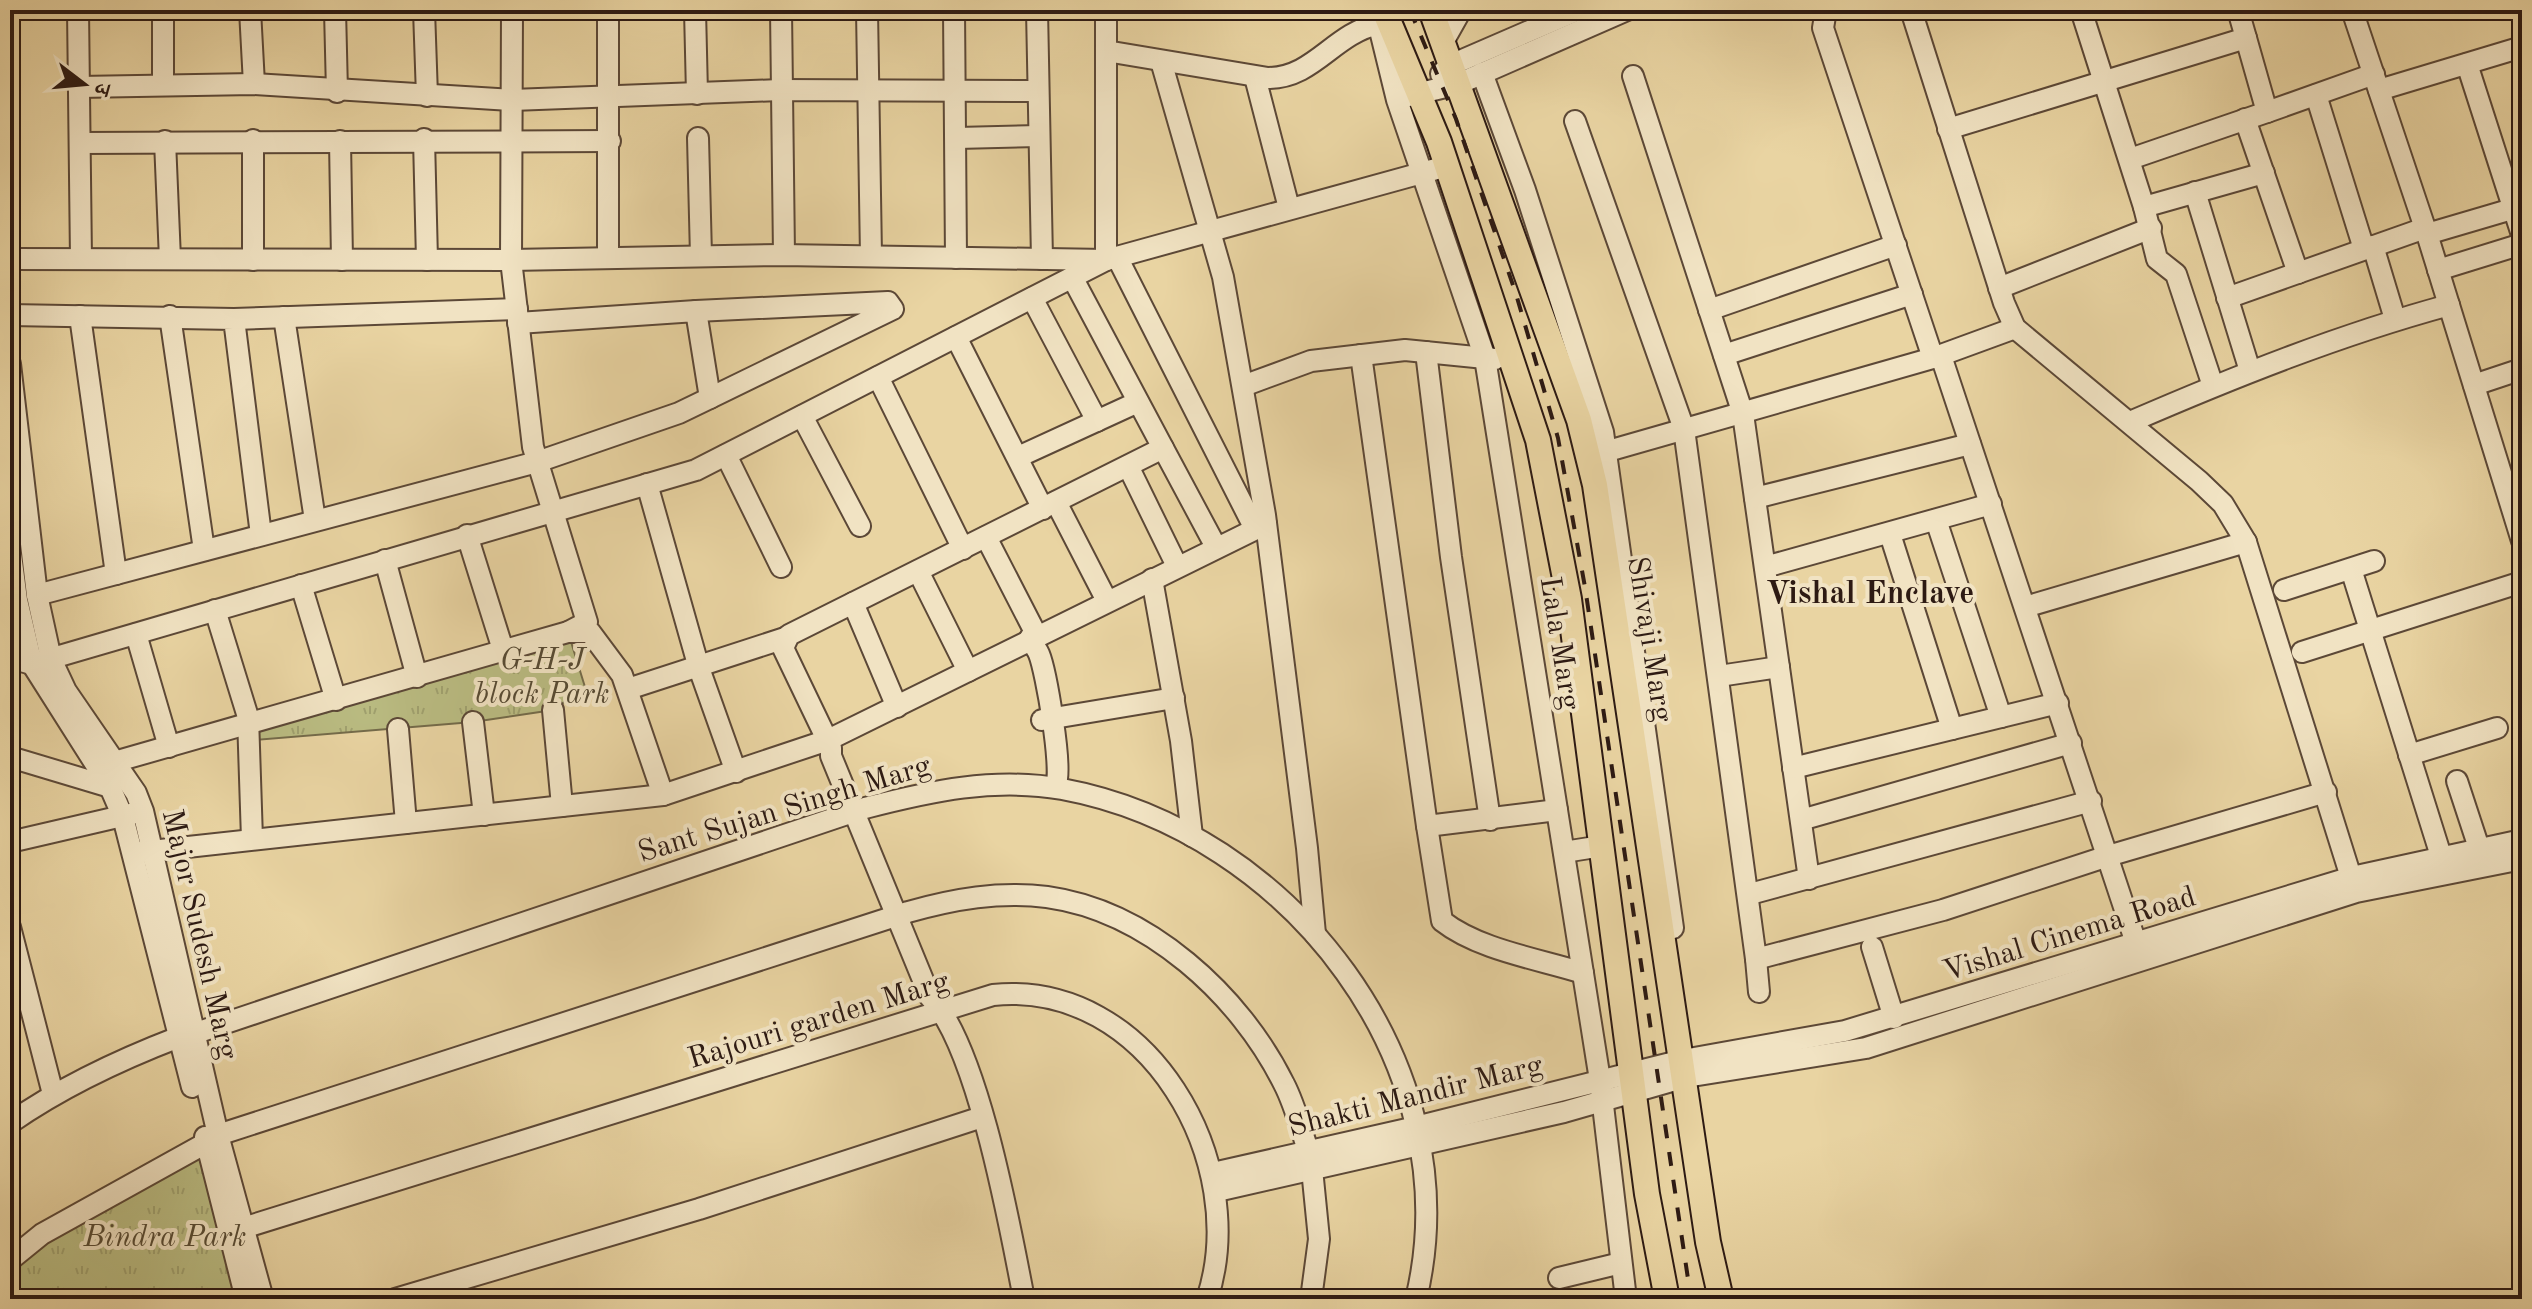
<svg xmlns="http://www.w3.org/2000/svg" width="2532" height="1309" font-family="'Old Standard TT','Noto Serif Devanagari',serif">
<defs>
<pattern id="park-tufts" width="24" height="20" patternUnits="userSpaceOnUse" patternTransform="scale(2)"><rect width="24" height="20" fill="#babc82"/><path d="M3 7l-1-3M5 7V3M7 7l1-3M15 17l-1-3M17 17v-4M19 17l1-3" fill="none" stroke="#a0a16f"/></pattern>
</defs>
<rect width="100%" height="100%" fill="#e9d4a2"/>
<filter id="stains"><feTurbulence type="fractalNoise" baseFrequency=".0025" numOctaves="4"/><feColorMatrix values="0 0 0 0 .2 0 0 0 0 .09 0 0 0 0 .02 0 0 0 .5 -.17"/></filter>
<radialGradient id="worn" r=".72"><stop offset=".6" stop-color="#630" stop-opacity="0"/><stop offset="1" stop-color="#630" stop-opacity=".3"/></radialGradient>
<g fill="url(#park-tufts)" stroke="#746b4a" stroke-width="2">
<polygon points="568,632 585,687 553,710 473,722 255,740 248,725"/>
<polygon points="206,1143 245,1299 10,1299 10,1260"/>
</g>
<g fill="none" stroke-linecap="round" stroke-linejoin="round">
<defs>
<g id="minor">
<polyline points="78,10 81,259"/>
<polyline points="250,10 254,84"/>
<polyline points="335,10 337,92"/>
<polyline points="424,10 427,96"/>
<polyline points="512,10 511,260 533,447 587,622 568,632 590,632 622,675 663,795"/>
<polyline points="695,10 697,94"/>
<polyline points="781,10 784,255"/>
<polyline points="867,10 871,256"/>
<polyline points="954,10 956,258"/>
<polyline points="1037,10 1042,259"/>
<path d="M 1106,10 L 1106,51 L 1268,78 C 1314,78 1333,34 1378,24"/>
<polyline points="1375,10 1397,100 1485,358 1600,1080 1626,1299"/>
<polyline points="1826,10 1823,28 1933,358"/>
<polyline points="1911,10 2004,303 2015,328 2199,481 2223,504 2246,542 2355,890"/>
<polyline points="2081,10 2144,207 2157,259 2176,274 2213,386"/>
<polyline points="2352,10 2427,234 2522,541"/>
<polyline points="1443,42 1461,10"/>
<polyline points="1161,61 1223,277 1265,515 1307,848 1315,934"/>
<polyline points="2467,64 2522,235"/>
<polyline points="1482,73 1525,190 1603,432 1673,928"/>
<polyline points="1441,74 1451,65 1578,10"/>
<polyline points="1633,76 1743,414 1809,879"/>
<polyline points="1255,77 1289,208"/>
<polyline points="163,84 163,10"/>
<polyline points="79,87 254,84 512,100 780,90 1038,91"/>
<polyline points="2379,90 2522,47"/>
<polyline points="2316,95 2364,249"/>
<polyline points="1404,97 1458,84 1627,10"/>
<polyline points="2267,112 2374,74"/>
<polyline points="2245,119 2298,273"/>
<polyline points="1575,121 1684,429 1756,959 1943,910 2108,856 2326,792"/>
<polyline points="1948,129 2246,38 2238,10"/>
<polyline points="698,138 701,256"/>
<polyline points="957,138 1039,136"/>
<polyline points="424,139 427,260"/>
<polyline points="165,141 170,259"/>
<polyline points="340,141 342,260"/>
<polyline points="80,143 610,141"/>
<polyline points="2130,159 2267,112 2246,38"/>
<polyline points="2195,192 2250,371"/>
<polyline points="2144,207 2264,173"/>
<polyline points="2427,234 2512,209"/>
<polyline points="2373,246 2395,319"/>
<polyline points="1117,257 1255,529"/>
<polyline points="608,258 608,10"/>
<polyline points="10,259 511,260 782,255 1106,260 1447,166"/>
<polyline points="253,260 253,140"/>
<polyline points="2438,270 2522,244"/>
<polyline points="1999,288 2151,228"/>
<polyline points="1032,298 1097,421"/>
<polyline points="2227,298 2425,228"/>
<polyline points="1709,310 1896,245"/>
<polyline points="696,311 888,302 893,309 710,398"/>
<polyline points="10,315 234,319 261,535"/>
<polyline points="80,316 116,574"/>
<polyline points="170,316 204,550"/>
<polyline points="284,317 315,520"/>
<polyline points="234,319 517,309"/>
<polyline points="956,337 1043,509"/>
<polyline points="1426,352 1451,557 1490,820"/>
<polyline points="1361,355 1427,826 1557,810"/>
<polyline points="1724,355 1912,294"/>
<polyline points="1941,356 2139,952"/>
<polyline points="10,364 37,595 51,659 66,691 136,793 143,811 218,1135 263,1299"/>
<polyline points="878,377 963,549"/>
<polyline points="2474,385 2522,369"/>
<polyline points="1243,386 1311,361 1405,350 1495,359"/>
<polyline points="802,416 860,526"/>
<path d="M 2130,422 C 2234,377 2339,335 2449,305"/>
<polyline points="1163,448 1216,547"/>
<polyline points="726,455 781,567"/>
<polyline points="1594,455 1933,358 2015,328"/>
<polyline points="1018,457 1138,402"/>
<polyline points="1128,466 1177,566"/>
<polyline points="647,484 699,668 736,772"/>
<polyline points="1755,498 1970,444"/>
<polyline points="1056,502 1107,601"/>
<polyline points="1936,520 2001,717"/>
<polyline points="1890,534 1952,729"/>
<polyline points="467,535 504,653"/>
<polyline points="986,537 1037,636"/>
<polyline points="10,547 17,600 32,664 110,787 123,817 192,1087"/>
<polyline points="385,560 417,677"/>
<polyline points="1765,567 1991,504"/>
<polyline points="2351,569 2441,856"/>
<polyline points="918,571 968,671"/>
<polyline points="1152,579 1181,741 1192,836"/>
<polyline points="301,585 336,700"/>
<polyline points="2284,590 2374,561"/>
<polyline points="37,595 537,462 679,413 710,398 696,311 518,323"/>
<polyline points="853,603 897,707"/>
<polyline points="2025,607 2246,542"/>
<polyline points="215,610 248,717 252,839"/>
<polyline points="136,634 169,747"/>
<path d="M 1030,638 C 1033,645 1037,649 1039,654 C 1046,671 1063,770 1056,783"/>
<polyline points="2302,652 2522,582"/>
<polyline points="10,658 32,664 696,470 1106,260 1106,51"/>
<polyline points="1719,676 1779,667"/>
<polyline points="628,689 785,638"/>
<polyline points="553,710 562,806"/>
<polyline points="1042,720 1174,698"/>
<polyline points="473,722 484,815"/>
<polyline points="398,729 406,823"/>
<polyline points="2409,755 2497,728"/>
<polyline points="10,757 110,787"/>
<polyline points="114,762 568,632"/>
<polyline points="1793,768 2058,703"/>
<polyline points="2457,781 2479,848"/>
<polyline points="1801,820 2071,743"/>
<path d="M 1427,826 L 1442,921 C 1479,950 1539,959 1583,973"/>
<polyline points="10,842 135,813"/>
<polyline points="1564,852 1602,846"/>
<polyline points="133,853 663,795 828,740 1266,524"/>
<polyline points="1750,894 2091,801"/>
<polyline points="10,927 53,1094"/>
<polyline points="1872,947 1894,1018"/>
<polyline points="1756,959 1759,992"/>
<path d="M 193,1034 L 865,808 C 931,791 994,777 1062,789 C 1290,831 1472,1066 1416,1299"/>
<path d="M 10,1123 C 63,1086 119,1060 179,1037"/>
<path d="M 218,1135 L 908,912 C 954,899 999,891 1047,897 C 1148,911 1240,995 1284,1084 C 1295,1105 1301,1130 1309,1153"/>
<polyline points="205,1137 246,1299"/>
<polyline points="1213,1173 1416,1127 1683,1060 1845,1031 2352,877 2522,840"/>
<polyline points="1217,1191 1564,1112 1686,1077 1866,1048 2356,892 2522,859"/>
<path d="M 243,1228 L 993,995 C 1148,979 1252,1163 1207,1299"/>
<polyline points="10,1260 42,1234 206,1143"/>
<polyline points="1559,1278 1621,1263"/>
<polyline points="395,1299 699,1209 982,1117"/>
<path d="M 1024,1299 C 1010,1227 978,1047 930,997 L 831,756 L 831,748 L 783,648 L 789,635 L 1163,448 L 1072,277"/>
<polyline points="1311,1299 1319,1239 1312,1169"/>
</g>
<g id="major">
<polyline points="1384,10 1439,142 1538,440 1569,599 1647,1194 1667,1299"/>
<polyline points="1431,10 1579,420 1595,485 1708,1242 1721,1299"/>
</g>
</defs>
<use href="#minor" stroke="#5c4837" stroke-width="24"/>
<use href="#major" stroke="#2d1a13" stroke-width="28"/>
<use href="#minor" stroke="#f1e3c3" stroke-width="20"/>
<use href="#major" stroke="#e9d4a2" stroke-width="24"/>
<polyline stroke="#2d1a13" stroke-width="4" stroke-dasharray="14 14" stroke-linecap="butt" points="1410,10 1456,119 1516,294 1558,438 1585,587 1691,1299"/>
</g>
<g text-anchor="middle" stroke-width="8" stroke-linejoin="round" paint-order="stroke">
<g font-size="30" fill="#2d1a13" stroke="#f1e3c3">
<text transform="translate(1651 639) rotate(81)" y="10">Shivaji Marg</text>
<text transform="translate(1561 643) rotate(81)" y="10">Lala Marg</text>
<text transform="translate(784 808) rotate(-17)" y="10">Sant Sujan Singh Marg</text>
<text transform="translate(2069 933) rotate(-17)" y="10">Vishal Cinema Road</text>
<text transform="translate(201 934) rotate(77)" y="10">Major Sudesh Marg</text>
<text transform="translate(818 1019) rotate(-17)" y="10">Rajouri garden Marg</text>
<text transform="translate(1415 1095) rotate(-14)" y="10">Shakti Mandir Marg</text>
</g>
<g font-size="30" font-style="italic" fill="#574b34" stroke="#f1e3c3">
<text x="542" y="669">G-H-J<tspan x="542" dy="34">block Park</tspan></text>
<text x="165" y="1246">Bindra Park</text>
</g>
<g font-size="32" font-weight="bold" fill="#2d1a13" stroke="#f1e3c3">
<text x="1870" y="603">Vishal Enclave</text>
</g>
</g>
<rect width="2532" height="1309" fill="none" stroke="#e9d4a2" stroke-width="40"/>
<rect x="12" y="12" width="2508" height="1285" fill="none" stroke="#2d1a13" stroke-width="4"/>
<rect x="20" y="20" width="2492" height="1269" fill="none" stroke="#2d1a13" stroke-width="2"/>
<g transform="translate(84 84) rotate(106)" stroke="#f1e3c3" stroke-width="6" paint-order="stroke">
<path d="M0-6L14 30L0 20L-14 30Z" fill="#2d1a13"/>
<text y="-12" font-size="22" font-weight="bold" text-anchor="middle" fill="#2d1a13">उ</text>
</g>
<rect width="100%" height="100%" filter="url(#stains)"/>
<rect width="100%" height="100%" fill="url(#worn)"/>
</svg>
